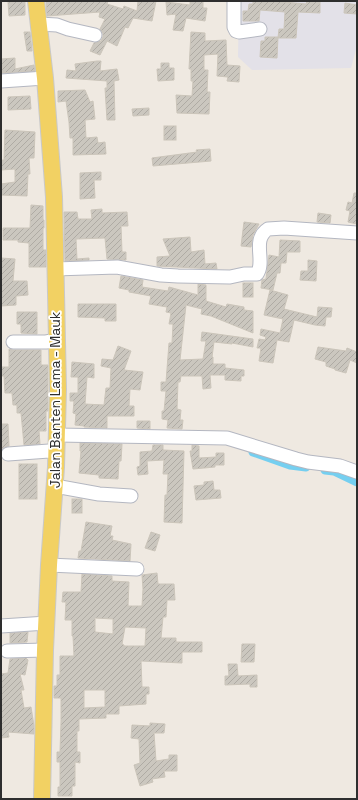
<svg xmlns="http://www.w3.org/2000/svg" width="358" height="800" font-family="'Space Grotesk',sans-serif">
<defs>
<pattern id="building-hatch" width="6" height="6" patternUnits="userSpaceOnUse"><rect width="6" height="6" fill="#cbc7bf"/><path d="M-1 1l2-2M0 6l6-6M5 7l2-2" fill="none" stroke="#afaba4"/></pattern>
</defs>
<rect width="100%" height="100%" fill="#efe9e1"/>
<polygon fill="#e3e1e8" points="239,1 357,1 357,46 351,68 252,70 238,57"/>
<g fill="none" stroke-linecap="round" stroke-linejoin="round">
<g stroke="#75cff0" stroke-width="9">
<polyline points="253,452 290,465 306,467"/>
<polyline points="325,470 334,471 357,482"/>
</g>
</g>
<g fill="url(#building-hatch)" stroke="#cbc5ba" fill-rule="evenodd">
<polygon points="25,1 25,15 9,16 8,2"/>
<polygon points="46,1 108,1 107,4 123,9 124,6 137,11 138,1 156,1 152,21 133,18 128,28 125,27 117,46 107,41 100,55 90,51 94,43 101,41 103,37 103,33 100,29 105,19 99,17 100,12 47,16"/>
<polygon points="190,1 203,1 203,8 207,8 205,21 186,18 183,31 173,30 176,14 167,15 166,2 190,5"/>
<polygon points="253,1 284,1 284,2 306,4 307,1 320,1 320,13 298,12 296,38 278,38 279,29 284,29 285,12 260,10 259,21 243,21 243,11 248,11 249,4 253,4"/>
<polygon points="345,3 357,5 357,14 344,13"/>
<polygon points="24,32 30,32 32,51 27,51"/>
<polygon points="191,32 205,33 205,41 226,40 227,65 240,66 239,82 227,81 228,77 217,76 218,54 204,55 204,70 208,70 207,92 210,92 209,114 177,113 176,95 192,96 193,81 191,81 191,69 189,69"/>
<polygon points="265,37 278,37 277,58 260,57 261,41 265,41"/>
<polygon points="15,58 15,69 34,65 35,71 2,73 1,59"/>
<polygon points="97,61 101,61 100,71 117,69 119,80 114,81 115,120 107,120 105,88 107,88 107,81 66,78 67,70 76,71 75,64"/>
<polygon points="161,63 169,63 169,68 174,68 174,80 158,81 157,69 161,69"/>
<polygon points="85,90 90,102 93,101 95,119 85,120 86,138 97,137 98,143 105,142 106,154 73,155 73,138 70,138 69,122 66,101 58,102 58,91"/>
<polygon points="30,96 31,109 8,110 8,97"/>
<polygon points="149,108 149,115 133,116 132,109"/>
<rect x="164" y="126" width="12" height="14"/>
<polygon points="5,130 35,132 34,158 29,158 30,174 28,174 27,196 1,195 1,184 15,182 15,169 1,170 1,160 4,160"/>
<polygon points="210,149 211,161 153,166 152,158 197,152 196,150"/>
<polygon points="101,172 101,180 94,180 95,198 80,199 80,173"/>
<polygon points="354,193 357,193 357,224 348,222 350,211 346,210 348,202 352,203"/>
<polygon points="31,205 43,206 43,220 44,220 44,228 43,228 43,250 46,250 46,267 29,267 29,243 18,242 18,240 3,240 3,228 30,228"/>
<polygon points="102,209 102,213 127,212 128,226 121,226 122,252 126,252 126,260 107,259 105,238 76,239 77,259 89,258 89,260 65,261 64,212 77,212 78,219 92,219 91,210"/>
<polygon points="318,213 331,215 330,223 317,222"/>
<polygon points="244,222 259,224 253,235 251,247 241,246"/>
<polygon points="190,237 191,252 204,250 205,264 216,263 217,269 157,266 157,257 170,256 163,239"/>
<polygon points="280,240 300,241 300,252 287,252 286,263 281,263 280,273 277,273 273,290 261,288 262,280 266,279 269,255 279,257"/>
<polygon points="1,258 15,259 13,281 27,281 28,295 16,296 16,305 1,306"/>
<polygon points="308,260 317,261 316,281 300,280 301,271 308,271"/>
<polygon points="121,276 143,280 142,287 168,291 169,287 198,295 198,284 206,285 206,301 226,307 227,304 244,307 244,310 253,311 253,333 211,316 201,314 202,309 186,305 180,360 203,359 206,341 201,341 202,332 253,339 253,347 232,343 232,344 214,342 212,357 213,357 213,364 225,364 225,368 244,370 244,376 241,376 241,381 225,380 225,375 210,375 211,388 203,389 202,376 181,376 180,382 178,382 177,409 181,410 180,420 183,420 182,429 167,428 168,420 162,419 162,411 164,411 166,391 161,391 161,382 166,382 169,343 172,343 173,324 169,324 171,313 166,312 167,307 149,304 151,296 129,292 129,290 119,288"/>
<rect x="243" y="283" width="10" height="14"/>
<polygon points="270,290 288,295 284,309 317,317 318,307 332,308 331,317 326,317 325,326 315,325 294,320 289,342 277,340 273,363 259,361 261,348 257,348 259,339 265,340 266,337 260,335 261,329 280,333 283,319 264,315"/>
<polygon points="78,304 116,304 116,321 105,321 105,318 78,317"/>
<polygon points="17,312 37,312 37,334 21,333 21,324 17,324"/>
<polygon points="118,346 131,351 124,370 143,372 140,390 130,389 129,406 134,406 134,416 107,416 107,428 84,427 84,426 75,425 76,414 73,413 74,401 70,401 70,393 78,393 78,377 71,377 72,362 94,364 94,378 87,377 85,404 104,405 106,388 110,388 111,368 101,366 102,359 113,360"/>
<polygon points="318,347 346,351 347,348 357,352 357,363 350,360 346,373 335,370 335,369 326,366 326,362 315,359"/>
<polygon points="9,349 13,350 41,350 41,365 48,365 48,411 46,411 46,431 39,431 40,444 24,445 21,413 17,413 17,405 13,405 12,393 5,393 4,376 1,376 1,367 9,367"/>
<polygon points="137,421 150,421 150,429 137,428"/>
<polygon points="1,424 8,424 9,446 4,447 1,450"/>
<polygon points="80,443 122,444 121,461 119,461 118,479 99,478 99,475 79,473 81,451 80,451"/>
<polygon points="153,445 163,445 163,450 184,451 182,523 164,522 165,495 167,495 168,474 163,474 164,460 147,461 148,474 138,475 137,467 140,466 140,452 152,451"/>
<polygon points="192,445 199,446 199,458 216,457 216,453 224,453 224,465 215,465 215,467 193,469 190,451 192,451"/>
<rect x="19" y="464" width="18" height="35"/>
<polygon points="213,481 214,490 220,490 221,498 196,500 194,486 204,485 204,482"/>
<rect x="72" y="499" width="10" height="14"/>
<polygon points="86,522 112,526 110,536 113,536 112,540 131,544 130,561 78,558 79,551 81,551"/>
<polygon points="151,532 160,535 155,551 145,548"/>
<path d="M 157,573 L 158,584 L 174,584 L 175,600 L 167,600 L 166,617 L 163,617 L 161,638 L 176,638 L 176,642 L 202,642 L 202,652 L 182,652 L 182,663 L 141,661 L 142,687 L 149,687 L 149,694 L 146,694 L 146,704 L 119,706 L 119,714 L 106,714 L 106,718 L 79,719 L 79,731 L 77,731 L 77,752 L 80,752 L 80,763 L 75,762 L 75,786 L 72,786 L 72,796 L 58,796 L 58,787 L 60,787 L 60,762 L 57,762 L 57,752 L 60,752 L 61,722 L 61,698 L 54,698 L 54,686 L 57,686 L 57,675 L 60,675 L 60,656 L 74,656 L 73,636 L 72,636 L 72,620 L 65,620 L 66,602 L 62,602 L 63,592 L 81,592 L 82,574 L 112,576 L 112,581 L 129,582 L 128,606 L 142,606 L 143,589 L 142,575 ZM 95,618 L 113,619 L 113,634 L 95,632 ZM 125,627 L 146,628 L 145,646 L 124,646 L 124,645 L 122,644 ZM 84,690 L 105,690 L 105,707 L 84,708 Z"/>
<polygon points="28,632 27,642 10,643 10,633"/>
<polygon points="242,644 255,644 254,662 241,662"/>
<polygon points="26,658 28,660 25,675 20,674 24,690 21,690 24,708 31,707 34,726 34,734 8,732 9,737 1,738 1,674 8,673 10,659"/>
<polygon points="228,664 237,664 238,676 257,675 257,687 250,687 250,684 225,685 225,676 229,676"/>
<polygon points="150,723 165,724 164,733 154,733 156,761 169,759 169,755 177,755 177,771 164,771 165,777 152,779 153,782 140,786 134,765 140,763 139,739 131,738 132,725 150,726"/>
</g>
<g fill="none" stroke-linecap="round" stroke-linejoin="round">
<defs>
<g id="minor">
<polyline points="234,1 234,27 236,31 239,32 260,29"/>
<polyline points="39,24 57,25 68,29 95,35"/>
<polyline points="1,81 45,78"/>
<path d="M 55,269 L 117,267 L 161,275 L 178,276 L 230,277 L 244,274 L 257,274 C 266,261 251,240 268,229 L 284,228 L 357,233"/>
<polyline points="13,342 46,342 57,340"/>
<polyline points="57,435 227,438 296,459 308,462 340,466 357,472"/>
<polyline points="8,454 49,451 56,452"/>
<polyline points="55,486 99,494 131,496"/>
<polyline points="49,565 137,569"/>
<polyline points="1,626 47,623"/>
<polyline points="7,651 45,650"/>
</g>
<polyline id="major" points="36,1 45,78 54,197 58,389 56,467 49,565 45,650 42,799"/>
</defs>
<use href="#minor" stroke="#b4b7c1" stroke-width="15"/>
<use href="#major" stroke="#c9c9c9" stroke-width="18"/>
<use href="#minor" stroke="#fff" stroke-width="13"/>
<use href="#major" stroke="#f2d163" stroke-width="16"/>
</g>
<g text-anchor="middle" stroke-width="3.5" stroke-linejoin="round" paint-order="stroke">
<g font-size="14" fill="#2e2e2e" stroke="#fff">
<text transform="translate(55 400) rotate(-90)" y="5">Jalan Banten Lama - Mauk</text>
</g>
</g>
<rect width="358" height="800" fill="none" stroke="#2e2e2e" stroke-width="4"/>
</svg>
